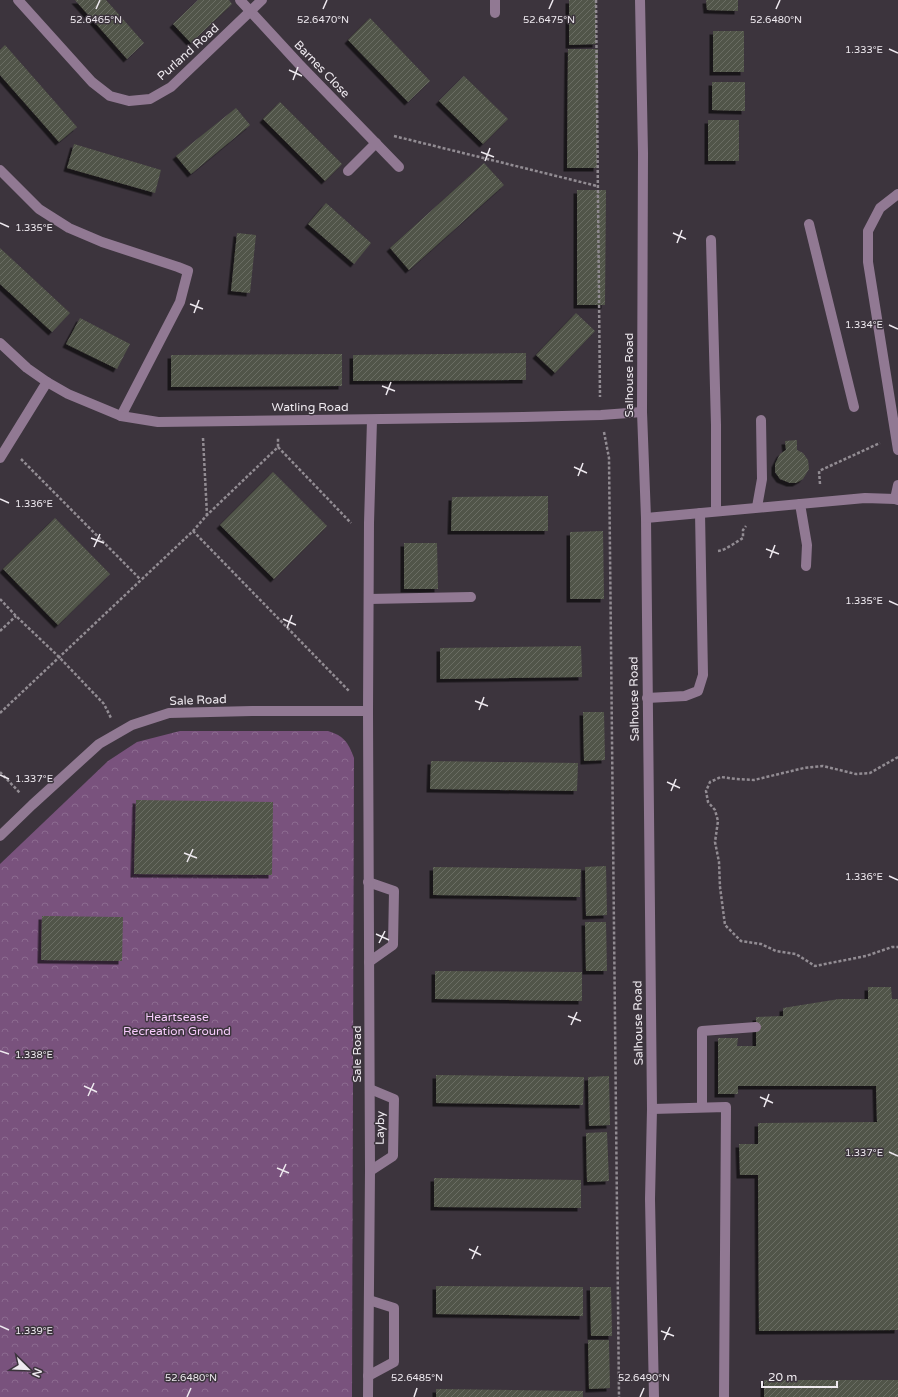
<svg xmlns="http://www.w3.org/2000/svg" width="898" height="1397" font-family="'Varela Round',sans-serif">
<defs>
<pattern id="forest-crowns" width="20" height="18" patternUnits="userSpaceOnUse"><rect width="20" height="18" fill="#79527d"/><path d="M2 6a3 3 0 1 1 6 0M12 15a3 3 0 1 1 6 0" fill="none" stroke="#8c6b90"/></pattern>
<pattern id="building-hatch" width="6" height="6" patternUnits="userSpaceOnUse"><rect width="6" height="6" fill="#515548"/><path d="M-1 1l2-2M0 6l6-6M5 7l2-2" fill="none" stroke="#6a6d63"/></pattern>
<filter id="shadow"><feDropShadow dx="-3.5" dy="3.5" stdDeviation="0" flood-color="#0009"/></filter>
</defs>
<rect width="100%" height="100%" fill="#3c343d"/>
<path fill="url(#forest-crowns)" d="M 180,731 L 328,731 C 344,736 348,742 354,758 L 352,1397 L 0,1397 L 0,864 L 108,761 L 137,742 Z"/>
<g fill="url(#building-hatch)" filter="url(#shadow)">
<polygon points="75,0 106,0 144,43 127,59"/>
<polygon points="198,0 229,0 232,4 191,43 173,24"/>
<polygon points="569,0 596,0 596,44 569,45"/>
<polygon points="706,0 738,0 738,11 707,10"/>
<polygon points="370,18 430,81 408,102 348,40"/>
<rect x="713" y="31" width="31" height="41"/>
<polygon points="5,45 77,127 59,142 0,75 0,50"/>
<polygon points="568,49 598,49 597,168 567,168"/>
<polygon points="464,76 508,119 483,144 439,101"/>
<polygon points="712,82 745,82 745,111 712,110"/>
<polygon points="280,102 342,164 325,181 263,119"/>
<polygon points="236,108 250,125 191,174 176,156"/>
<rect x="708" y="120" width="31" height="41"/>
<polygon points="74,144 161,170 155,193 67,168"/>
<polygon points="484,163 504,185 409,270 390,248"/>
<polygon points="577,190 606,190 605,305 577,305"/>
<polygon points="326,203 371,243 354,264 308,224"/>
<polygon points="237,233 256,235 250,293 231,291"/>
<polygon points="0,248 70,313 52,332 0,284"/>
<polygon points="576,313 595,331 555,373 536,355"/>
<polygon points="80,318 130,344 117,369 66,344"/>
<polygon points="526,353 526,380 353,381 353,355"/>
<polygon points="342,354 342,386 171,387 171,355"/>
<polygon points="797,440 797,450 803,453 808,460 809,469 803,479 796,483 790,483 780,479 775,472 775,464 780,454 786,450 785,441"/>
<polygon points="273,472 327,526 274,579 220,525"/>
<polygon points="548,496 548,531 451,531 452,497"/>
<polygon points="55,518 110,574 58,625 3,569"/>
<polygon points="603,531 604,599 570,599 570,532"/>
<polygon points="404,543 437,543 438,589 404,589"/>
<polygon points="581,646 582,677 440,679 440,648"/>
<polygon points="583,712 604,712 605,760 584,761"/>
<polygon points="431,761 578,763 577,791 430,789"/>
<polygon points="136,800 273,802 272,875 134,874"/>
<polygon points="606,866 607,915 586,916 585,867"/>
<polygon points="433,867 581,869 580,897 433,895"/>
<polygon points="42,916 123,917 122,961 41,960"/>
<polygon points="585,922 606,922 607,971 586,971"/>
<polygon points="435,971 582,972 582,1001 435,999"/>
<polygon points="868,987 891,987 892,999 898,999 898,1330 759,1331 758,1175 740,1175 739,1144 758,1144 758,1123 877,1122 876,1086 738,1086 738,1094 718,1094 718,1038 738,1038 737,1046 756,1046 756,1017 783,1016 783,1008 839,999 868,999"/>
<polygon points="436,1075 584,1077 583,1105 436,1103"/>
<polygon points="609,1076 610,1125 589,1126 588,1077"/>
<polygon points="607,1132 609,1181 587,1182 586,1133"/>
<polygon points="434,1178 581,1180 581,1208 434,1207"/>
<polygon points="436,1286 583,1287 583,1316 436,1314"/>
<polygon points="590,1287 611,1287 612,1336 591,1336"/>
<polygon points="588,1340 609,1340 610,1388 589,1389"/>
<rect x="764" y="1380" width="134" height="17"/>
<polygon points="436,1389 583,1391 583,1397 436,1397"/>
</g>
<g fill="none" stroke-linecap="round" stroke-linejoin="round">
<g stroke="#928c93" stroke-width="2.5" stroke-dasharray="3 2" stroke-linecap="butt">
<polyline points="596,0 600,397"/>
<polyline points="394,136 597,186"/>
<polyline points="604,432 609,458 619,1397"/>
<polyline points="203,438 207,515"/>
<polyline points="278,447 351,523"/>
<polyline points="21,459 140,579"/>
<polyline points="820,484 819,471 880,443"/>
<polyline points="193,531 350,692"/>
<path d="M 718,551 C 726,550 736,542 743,538 L 743,530 L 746,526"/>
<polyline points="0,599 16,616 59,657 104,704 111,718"/>
<polyline points="0,631 16,616"/>
<polyline points="0,713 193,531 207,515 278,447 278,438"/>
<polyline points="898,757 870,773 856,774 823,766 804,768 754,780 736,779 721,777 710,782 706,791 708,802 715,810 718,821 715,842 719,862 720,887 725,925 741,941 761,944 776,951 796,954 815,966 866,956 892,947 898,947"/>
<polyline points="0,772 20,793"/>
</g>
<g stroke="#917993" stroke-width="10">
<polyline points="18,0 92,82 110,96 129,101 150,99 171,87 262,0"/>
<polyline points="240,0 299,64 399,167"/>
<polyline points="495,0 495,13"/>
<polyline points="640,0 643,153 642,412 646,518 652,1109 650,1199 654,1397"/>
<polyline points="0,170 39,209 69,228 102,242 178,267 188,271 180,302 121,416"/>
<polyline points="348,171 376,143"/>
<polyline points="898,194 880,208 868,231 868,262 898,450"/>
<polyline points="809,224 854,407"/>
<polyline points="711,240 716,425 716,511"/>
<polyline points="0,343 27,368 47,382 68,394 121,416 158,422 523,417 601,415 642,412"/>
<polyline points="0,458 47,382"/>
<polyline points="895,499 898,485"/>
<polyline points="800,504 807,545 806,566"/>
<polyline points="757,507 762,479 761,420"/>
<polyline points="646,518 865,498 895,499 898,500"/>
<polyline points="369,599 471,597"/>
<polyline points="647,698 685,696 698,691 703,675 700,513"/>
<polyline points="0,836 32,805 99,744 132,725 169,713 252,711 368,711"/>
<polyline points="368,882 394,891 393,945 369,962"/>
<polyline points="370,1089 394,1099 393,1156 370,1171"/>
<polyline points="702,1107 702,1031 756,1027"/>
<polyline points="652,1109 726,1107 724,1397"/>
<polyline points="368,1376 394,1362 394,1308 369,1300"/>
<polyline points="368,1397 370,1171 368,711 369,523 372,420"/>
</g>
</g>
<path fill="none" stroke="#eee9ef" stroke-width="1.5" d="M 96,9 L 100,0M 323,9 L 327,0M 549,9 L 553,0M 776,9 L 780,0M 889,49 L 898,53M 289,70 L 302,76M 293,80 L 298,67M 481,152 L 494,157M 485,161 L 490,148M 0,223 L 9,227M 673,233 L 686,239M 677,243 L 682,230M 190,304 L 203,309M 194,313 L 199,300M 889,325 L 898,329M 382,386 L 395,391M 386,395 L 391,382M 574,467 L 587,473M 578,476 L 583,463M 0,499 L 9,503M 91,538 L 104,543M 94,547 L 100,534M 766,549 L 779,554M 770,558 L 775,545M 889,601 L 898,605M 283,619 L 296,625M 287,628 L 292,615M 475,701 L 488,706M 479,710 L 484,697M 0,775 L 9,779M 667,782 L 680,788M 671,791 L 676,779M 184,853 L 197,858M 187,862 L 193,849M 889,876 L 898,880M 376,934 L 389,940M 379,943 L 385,931M 568,1016 L 581,1021M 571,1025 L 577,1012M 0,1051 L 9,1054M 84,1086 L 97,1092M 88,1096 L 94,1083M 760,1097 L 773,1103M 764,1107 L 769,1094M 889,1152 L 898,1156M 277,1168 L 289,1173M 280,1177 L 286,1164M 469,1249 L 481,1255M 472,1259 L 478,1246M 0,1326 L 9,1330M 661,1331 L 674,1336M 664,1340 L 670,1327M 187,1397 L 191,1388M 414,1397 L 417,1388M 640,1397 L 644,1388"/>
<g text-anchor="middle" stroke-width="3" stroke-linejoin="round" paint-order="stroke">
<g font-size="12" fill="#eee9ef" stroke="#3c343d">
<text transform="translate(188 52) rotate(-42)" y="4">Purland Road</text>
<text transform="translate(322 69) rotate(46)" y="4">Barnes Close</text>
<text transform="translate(629 375) rotate(-90)" y="4">Salhouse Road</text>
<text x="310" y="411">Watling Road</text>
<text transform="translate(634 699) rotate(-91)" y="4">Salhouse Road</text>
<text transform="translate(198 700) rotate(-2)" y="4">Sale Road</text>
<text transform="translate(638 1023) rotate(-91)" y="4">Salhouse Road</text>
<text transform="translate(357 1054) rotate(-90)" y="4">Sale Road</text>
<text transform="translate(380 1128) rotate(-89)" y="4">Layby</text>
</g>
<g font-size="12" fill="#f8ccfd" stroke="#3c343d">
<text x="177" y="1021">Heartsease<tspan x="177" dy="14">Recreation Ground</tspan></text>
</g>
</g>
<g font-size="10" text-anchor="middle" fill="#eee9ef" stroke="#3c343d" stroke-width="3" stroke-linejoin="round" paint-order="stroke">
<text x="96" y="23">52.6465°N</text>
<text x="323" y="23">52.6470°N</text>
<text x="549" y="23">52.6475°N</text>
<text x="776" y="23">52.6480°N</text>
<text x="864" y="53">1.333°E</text>
<text x="34" y="231">1.335°E</text>
<text x="864" y="328">1.334°E</text>
<text x="34" y="507">1.336°E</text>
<text x="864" y="604">1.335°E</text>
<text x="34" y="782">1.337°E</text>
<text x="864" y="880">1.336°E</text>
<text x="34" y="1058">1.338°E</text>
<text x="864" y="1156">1.337°E</text>
<text x="34" y="1334">1.339°E</text>
<text x="191" y="1381">52.6480°N</text>
<text x="417" y="1381">52.6485°N</text>
<text x="644" y="1381">52.6490°N</text>
</g>
<g transform="translate(28 1369) rotate(113)" stroke="#3c343d" stroke-width="3" paint-order="stroke">
<path d="M0-3L7 15L0 10L-7 15Z" fill="#eee9ef"/>
<text y="-6" font-size="11" font-weight="bold" text-anchor="middle" fill="#eee9ef">N</text>
</g>
<path d="M762 1381v6h75v-6" fill="none" stroke="#eee9ef" stroke-width="2"/>
<text x="768" y="1381" font-size="12" fill="#eee9ef" stroke="#3c343d" stroke-width="3" paint-order="stroke">20 m</text>
</svg>
